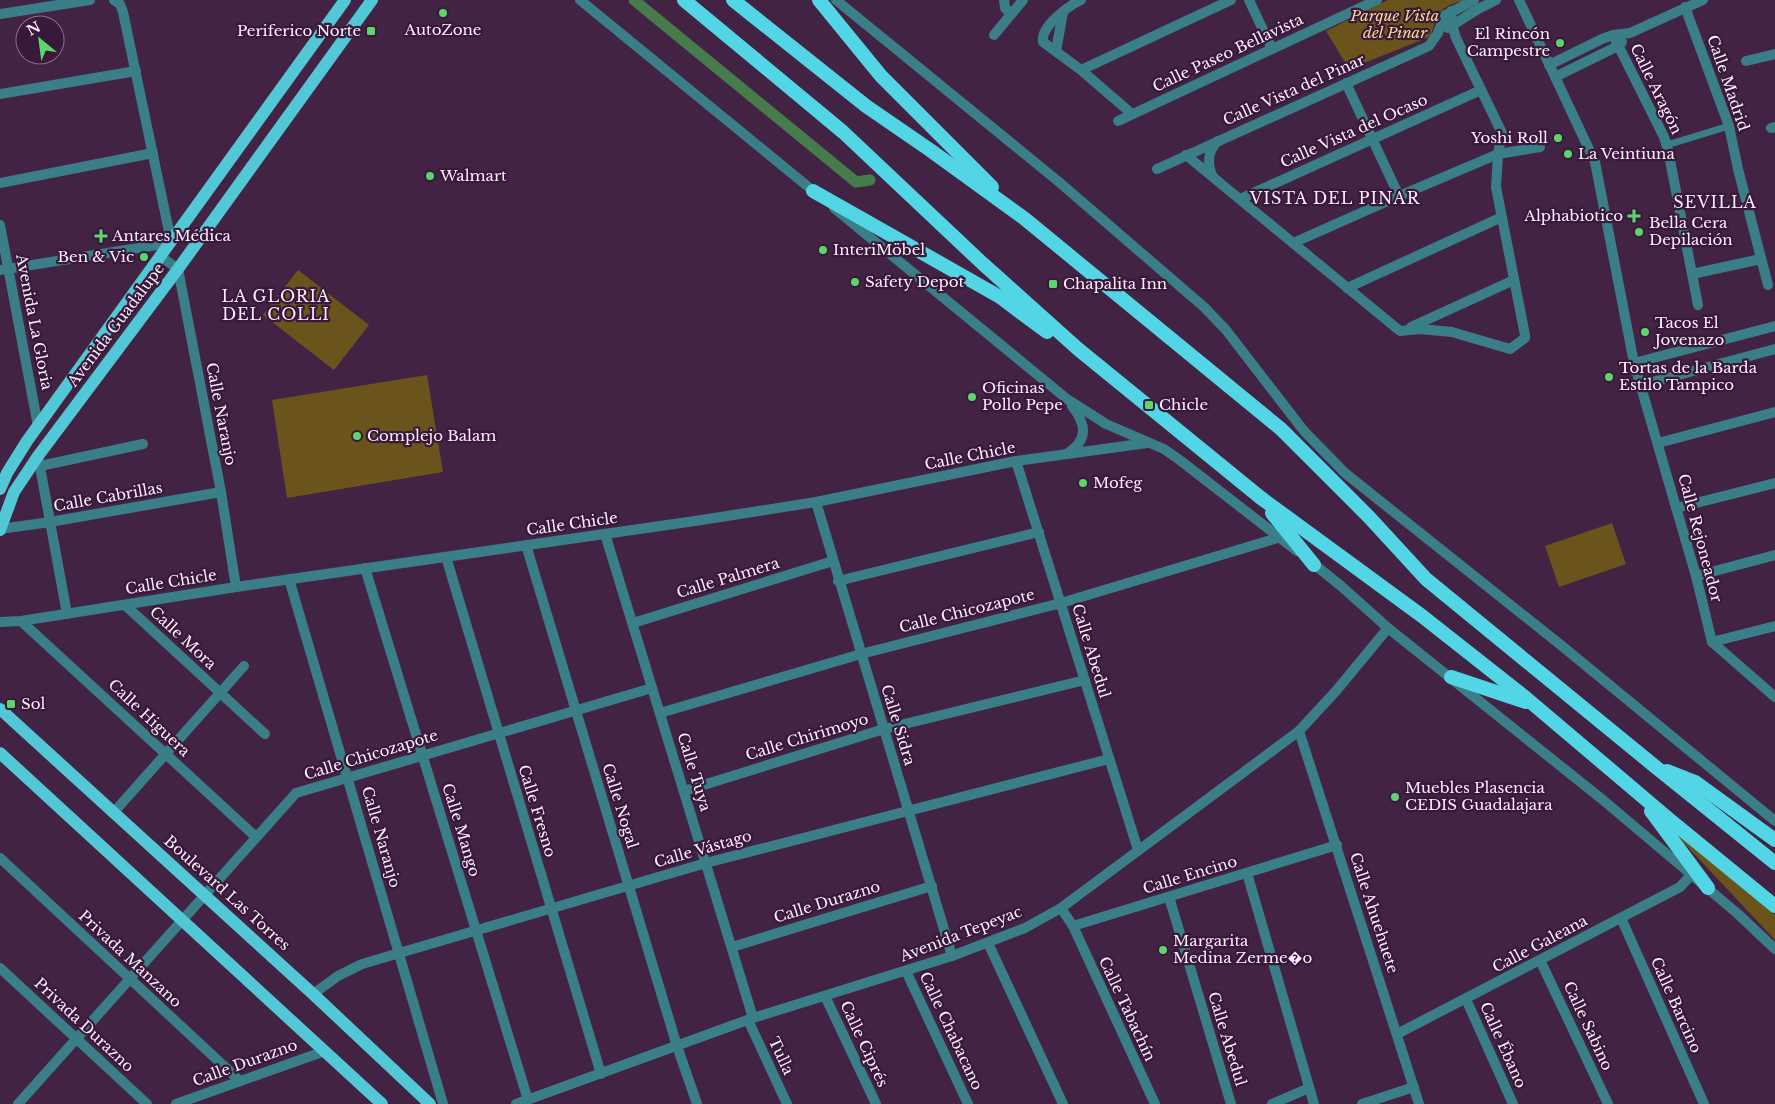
<svg xmlns="http://www.w3.org/2000/svg" width="1775" height="1104" font-family="'Libre Baskerville',serif">
<rect width="100%" height="100%" fill="#432344"/>
<g fill="#6b541b">
<path d="M 1388,0 L 1466,0 C 1453,3 1442,6 1436,19 C 1433,26 1434,30 1429,37 L 1349,69 L 1326,31 Z"/>
<polygon points="298,270 369,325 334,370 263,315"/>
<polygon points="427,375 443,472 287,498 272,400"/>
<polygon points="1612,523 1626,564 1559,587 1545,546"/>
<polygon points="1668,826 1775,915 1775,940"/>
</g>
<g fill="none" stroke-linecap="round" stroke-linejoin="round">
<polyline stroke="#467c4b" stroke-width="11" points="634,0 856,182 870,180"/>
<polyline stroke="#3a7f87" stroke-width="7" points="1667,145 1729,126"/>
<g stroke="#3a7f87" stroke-width="10">
<polyline points="114,0 120,4 123,12 171,241"/>
<polyline points="580,0 817,194"/>
<polyline points="836,0 1059,182 1204,307 1226,330 1304,431 1345,473 1562,646 1775,821"/>
<polyline points="1004,0 1005,8 1011,14"/>
<path d="M 1081,0 C 1068,6 1040,27 1043,42 L 1081,70 L 1132,114"/>
<polyline points="1249,0 1272,49"/>
<polyline points="1519,0 1595,162 1634,363 1696,576 1712,642 1775,697"/>
<polyline points="1685,7 1729,126 1738,169 1768,285"/>
<polyline points="0,14 90,0"/>
<polyline points="1448,28 1478,9 1496,0"/>
<polyline points="994,35 1023,0"/>
<polyline points="1613,35 1664,137 1668,150 1698,305"/>
<polyline points="1056,51 1063,12"/>
<polyline points="1746,61 1775,54"/>
<polyline points="1549,65 1602,39 1613,35 1630,33 1703,0"/>
<polyline points="1081,70 1231,0"/>
<polyline points="1555,77 1618,46 1622,42"/>
<polyline points="1346,83 1399,196"/>
<polyline points="0,94 136,71"/>
<polyline points="1118,121 1377,0"/>
<polyline points="1771,128 1775,127"/>
<polyline points="1186,155 1400,331 1420,329 1452,332 1510,349 1525,338 1525,335 1496,187 1498,154 1502,133 1456,38 1452,25 1451,11"/>
<polyline points="1157,169 1429,46 1438,33 1444,16 1474,0"/>
<path d="M 1213,177 C 1207,165 1207,151 1218,141"/>
<polyline points="0,183 153,153"/>
<polyline points="1240,199 1481,90"/>
<polyline points="834,208 1067,399 1106,424 1164,449 1181,461 1297,551"/>
<polyline points="0,225 38,426"/>
<polyline points="1293,243 1399,196 1498,154 1540,147"/>
<polyline points="160,256 178,269 221,492 236,587"/>
<polyline points="0,270 170,243"/>
<polyline points="1692,274 1761,259"/>
<polyline points="1347,288 1502,217"/>
<polyline points="1411,327 1514,280"/>
<polyline points="1634,363 1775,326"/>
<polyline points="1641,385 1775,349"/>
<polyline points="1658,443 1775,412"/>
<path d="M 1067,454 C 1088,440 1087,425 1072,406"/>
<polyline points="38,456 67,614"/>
<polyline points="1016,461 1138,850"/>
<polyline points="40,466 143,444"/>
<polyline points="816,502 952,956"/>
<polyline points="1676,508 1775,483"/>
<polyline points="0,529 50,522 221,492"/>
<polyline points="605,534 753,1018"/>
<polyline points="526,545 677,1046 697,1104"/>
<polyline points="446,557 601,1074"/>
<polyline points="1310,561 1341,586 1388,628 1603,800 1738,914 1775,949"/>
<polyline points="365,568 528,1100"/>
<polyline points="1696,576 1775,555"/>
<polyline points="289,579 443,1104"/>
<polyline points="838,581 1039,532"/>
<polyline points="125,605 265,734"/>
<polyline points="21,621 256,837"/>
<polyline points="0,622 21,621 236,587 695,521 816,502 1016,461 1147,443"/>
<polyline points="633,623 833,561"/>
<polyline points="1712,642 1775,626"/>
<polyline points="660,713 861,654 1061,603 1281,537"/>
<polyline points="1299,731 1419,1104"/>
<polyline points="684,791 884,729 1085,680"/>
<polyline points="114,812 244,666"/>
<polyline points="0,858 240,1081"/>
<polyline points="1247,873 1314,1104"/>
<polyline points="1169,897 1231,1104"/>
<polyline points="1061,908 1073,926 1337,845"/>
<polyline points="1621,918 1704,1104"/>
<polyline points="1073,926 1155,1104"/>
<polyline points="988,943 1063,1104"/>
<polyline points="732,947 932,886"/>
<polyline points="1540,960 1608,1104"/>
<polyline points="0,968 147,1104"/>
<polyline points="906,971 968,1104"/>
<polyline points="313,994 338,976 362,964 706,863 1109,759"/>
<polyline points="825,996 876,1104"/>
<polyline points="1466,999 1513,1104"/>
<polyline points="748,1020 787,1104"/>
<polyline points="1397,1034 1680,887 1692,874"/>
<polyline points="18,1104 296,793 652,688"/>
<polyline points="176,1104 325,1051"/>
<polyline points="1272,1104 1309,1088"/>
<polyline points="1362,1104 1414,1087"/>
</g>
<polyline stroke="#3a7f87" stroke-width="10" points="516,1104 753,1018 952,956 1025,928 1061,908 1299,731 1336,691 1388,628"/>
<g stroke="#52c7d5" stroke-width="12">
<polyline points="0,489 7,473 27,441 345,0"/>
<polyline points="0,530 14,492 38,456 178,269 372,0"/>
<polyline points="0,709 313,994 430,1104"/>
<polyline points="0,753 382,1104"/>
</g>
<g stroke="#52d6e6" stroke-width="14">
<polyline points="684,0 843,132 982,263 1078,349 1261,498 1422,616 1526,698 1670,820 1775,906"/>
<polyline points="733,0 866,106 930,150 1025,219 1281,429 1369,517 1426,579 1652,764 1775,863"/>
<polyline points="819,0 881,76 992,187"/>
<polyline points="813,191 1000,297 1047,332"/>
<polyline points="1272,513 1314,565"/>
<polyline points="1451,677 1526,702"/>
<polyline points="1667,771 1695,782 1775,840"/>
<polyline points="1651,811 1708,888"/>
</g>
</g>
<g fill="#5ed56c" stroke="#381939" stroke-width="2">
<circle cx="443" cy="13" r="5"/>
<rect x="366" y="26" width="10" height="10" rx="2.5"/>
<circle cx="1560" cy="43" r="5"/>
<circle cx="1558" cy="138" r="5"/>
<circle cx="1568" cy="154" r="5"/>
<circle cx="430" cy="176" r="5"/>
<path d="M1631.5 208.5h5v5h5v5h-5v5h-5v-5h-5v-5h5z"/>
<circle cx="1639" cy="232" r="5"/>
<path d="M98.5 228.5h5v5h5v5h-5v5h-5v-5h-5v-5h5z"/>
<circle cx="823" cy="250" r="5"/>
<circle cx="144" cy="257" r="5"/>
<circle cx="855" cy="282" r="5"/>
<rect x="1048" y="279" width="10" height="10" rx="2.5"/>
<circle cx="1645" cy="332" r="5"/>
<circle cx="1609" cy="377" r="5"/>
<circle cx="972" cy="397" r="5"/>
<rect x="1144" y="400" width="10" height="10" rx="2.5"/>
<circle cx="357" cy="436" r="5"/>
<circle cx="1083" cy="483" r="5"/>
<rect x="6" y="699" width="10" height="10" rx="2.5"/>
<circle cx="1395" cy="797" r="5"/>
<circle cx="1163" cy="950" r="5"/>
</g>
<g text-anchor="middle" stroke-width="4.5" stroke-linejoin="round" paint-order="stroke">
<g font-size="15" font-style="italic" fill="#fcda8f" stroke="#381939">
<text x="1395" y="21">Parque Vista<tspan x="1395" dy="17">del Pinar</tspan></text>
</g>
<g font-size="15" fill="#feedfe" stroke="#381939" text-anchor="start">
<text x="443" y="35" text-anchor="middle">AutoZone</text>
<text x="361" y="36" text-anchor="end">Periferico Norte</text>
<text x="1550" y="39" text-anchor="end">El Rincón<tspan x="1550" dy="17">Campestre</tspan></text>
<text x="1548" y="143" text-anchor="end">Yoshi Roll</text>
<text x="1578" y="159">La Veintiuna</text>
<text x="440" y="181">Walmart</text>
<text x="1623" y="221" text-anchor="end">Alphabiotico</text>
<text x="1649" y="228">Bella Cera<tspan x="1649" dy="17">Depilación</tspan></text>
<text x="112" y="241">Antares Médica</text>
<text x="833" y="255">InteriMöbel</text>
<text x="134" y="262" text-anchor="end">Ben &amp; Vic</text>
<text x="865" y="287">Safety Depot</text>
<text x="1063" y="289">Chapalita Inn</text>
<text x="1655" y="328">Tacos El<tspan x="1655" dy="17">Jovenazo</tspan></text>
<text x="1619" y="373">Tortas de la Barda<tspan x="1619" dy="17">Estilo Tampico</tspan></text>
<text x="982" y="393">Oficinas<tspan x="982" dy="17">Pollo Pepe</tspan></text>
<text x="1159" y="410">Chicle</text>
<text x="367" y="441">Complejo Balam</text>
<text x="1093" y="488">Mofeg</text>
<text x="21" y="709">Sol</text>
<text x="1405" y="793">Muebles Plasencia<tspan x="1405" dy="17">CEDIS Guadalajara</tspan></text>
<text x="1173" y="946">Margarita<tspan x="1173" dy="17">Medina Zerme�o</tspan></text>
</g>
<g font-size="15" fill="#feedfe" stroke="#381939">
<text transform="translate(1228 53) rotate(-25)" y="5">Calle Paseo Bellavista</text>
<text transform="translate(1728 83) rotate(71)" y="5">Calle Madrid</text>
<text transform="translate(1656 89) rotate(64)" y="5">Calle Aragón</text>
<text transform="translate(1294 90) rotate(-24)" y="5">Calle Vista del Pinar</text>
<text transform="translate(1354 131) rotate(-24)" y="5">Calle Vista del Ocaso</text>
<text transform="translate(34 322) rotate(79)" y="5">Avenida La Gloria</text>
<text transform="translate(116 325) rotate(-53)" y="5">Avenida Guadalupe</text>
<text transform="translate(221 414) rotate(79)" y="5">Calle Naranjo</text>
<text transform="translate(970 456) rotate(-11)" y="5">Calle Chicle</text>
<text transform="translate(108 497) rotate(-10)" y="5">Calle Cabrillas</text>
<text transform="translate(572 524) rotate(-8)" y="5">Calle Chicle</text>
<text transform="translate(1700 538) rotate(75)" y="5">Calle Rejoneador</text>
<text transform="translate(728 578) rotate(-17)" y="5">Calle Palmera</text>
<text transform="translate(171 582) rotate(-9)" y="5">Calle Chicle</text>
<text transform="translate(967 611) rotate(-14)" y="5">Calle Chicozapote</text>
<text transform="translate(183 638) rotate(43)" y="5">Calle Mora</text>
<text transform="translate(1091 651) rotate(73)" y="5">Calle Abedul</text>
<text transform="translate(149 718) rotate(43)" y="5">Calle Higuera</text>
<text transform="translate(898 725) rotate(73)" y="5">Calle Sidra</text>
<text transform="translate(807 737) rotate(-17)" y="5">Calle Chirimoyo</text>
<text transform="translate(371 755) rotate(-17)" y="5">Calle Chicozapote</text>
<text transform="translate(694 772) rotate(73)" y="5">Calle Tuya</text>
<text transform="translate(620 806) rotate(73)" y="5">Calle Nogal</text>
<text transform="translate(537 811) rotate(73)" y="5">Calle Fresno</text>
<text transform="translate(461 830) rotate(73)" y="5">Calle Mango</text>
<text transform="translate(381 837) rotate(74)" y="5">Calle Naranjo</text>
<text transform="translate(703 849) rotate(-16)" y="5">Calle Vástago</text>
<text transform="translate(1190 875) rotate(-17)" y="5">Calle Encino</text>
<text transform="translate(227 893) rotate(42)" y="5">Boulevard Las Torres</text>
<text transform="translate(827 902) rotate(-17)" y="5">Calle Durazno</text>
<text transform="translate(1374 913) rotate(72)" y="5">Calle Ahuehuete</text>
<text transform="translate(961 934) rotate(-21)" y="5">Avenida Tepeyac</text>
<text transform="translate(1540 944) rotate(-28)" y="5">Calle Galeana</text>
<text transform="translate(130 959) rotate(43)" y="5">Privada Manzano</text>
<text transform="translate(1676 1005) rotate(66)" y="5">Calle Barcino</text>
<text transform="translate(1127 1009) rotate(65)" y="5">Calle Tabachín</text>
<text transform="translate(84 1025) rotate(43)" y="5">Privada Durazno</text>
<text transform="translate(1588 1026) rotate(65)" y="5">Calle Sabino</text>
<text transform="translate(951 1031) rotate(65)" y="5">Calle Chabacano</text>
<text transform="translate(1227 1039) rotate(73)" y="5">Calle Abedul</text>
<text transform="translate(864 1044) rotate(65)" y="5">Calle Ciprés</text>
<text transform="translate(1503 1045) rotate(66)" y="5">Calle Ébano</text>
<text transform="translate(781 1056) rotate(65)" y="5">Tulla</text>
<text transform="translate(245 1063) rotate(-20)" y="5">Calle Durazno</text>
</g>
<g font-size="16" letter-spacing="1" fill="#feedfe" stroke="#381939">
<text x="1335" y="204">VISTA DEL PINAR</text>
<text x="1715" y="208">SEVILLA</text>
<text x="276" y="302">LA GLORIA<tspan x="276" dy="18">DEL COLLI</tspan></text>
</g>
</g>
<g transform="translate(40 40) rotate(331)"><circle r="24" fill="#381939" stroke="#876e88"/>
<path d="M0-4L9 19L0 12L-9 19Z" fill="#5ed56c"/>
<text y="-8" font-size="14" font-weight="bold" text-anchor="middle" fill="#feedfe">N</text>
</g>
</svg>
